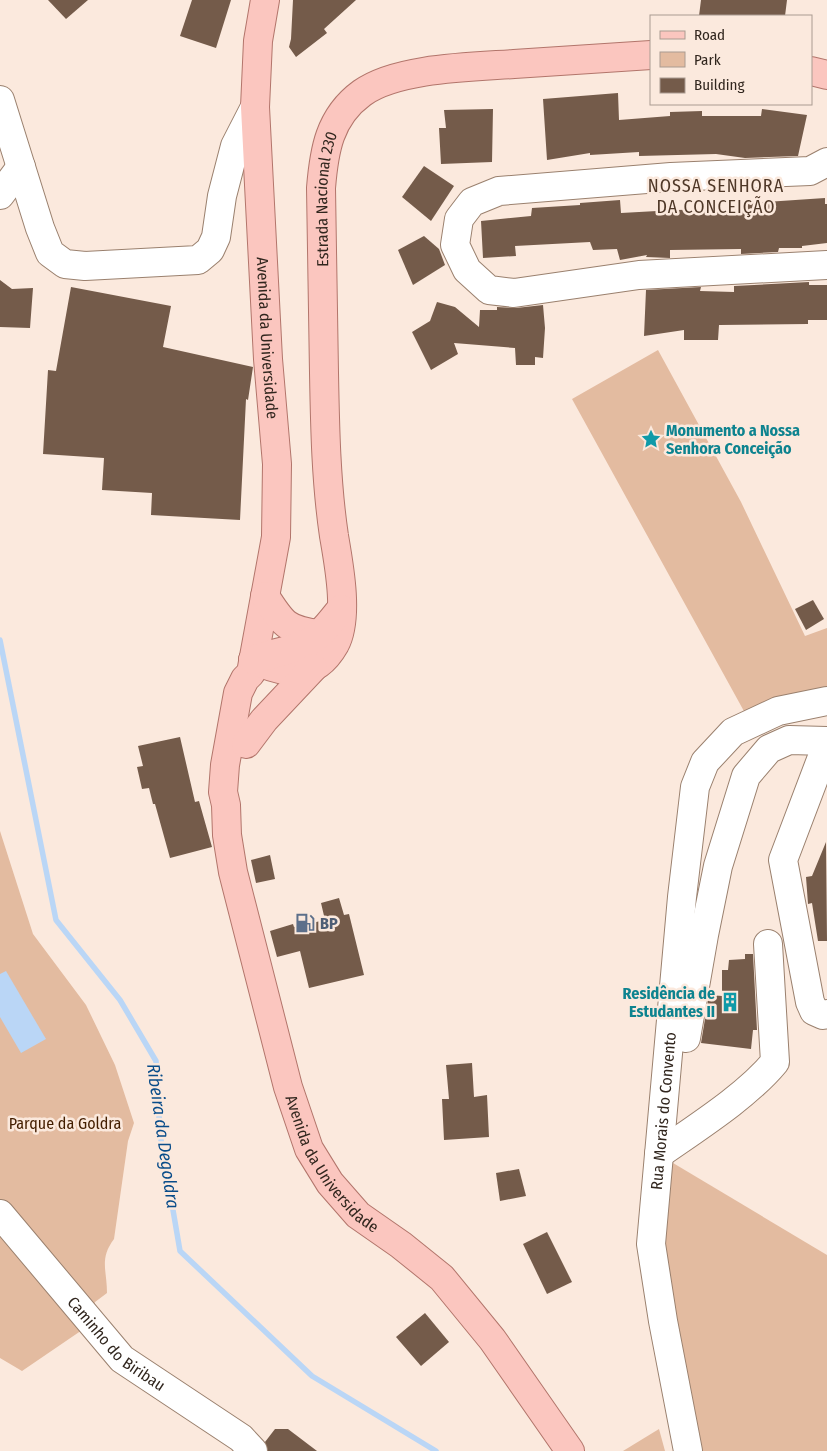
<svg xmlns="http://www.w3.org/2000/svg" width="827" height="1451" font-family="'Fira Sans Condensed',sans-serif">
<rect width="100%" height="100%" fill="#fbe9dd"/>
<g fill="#e3bba0">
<polygon points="658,350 741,502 805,636 827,628 827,689 745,713 572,399"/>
<path d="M 0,831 L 33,934 L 86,1005 L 115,1065 L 134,1123 L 128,1141 L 114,1239 C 99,1259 107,1270 107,1293 L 95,1302 L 88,1326 L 22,1371 L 0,1358 Z"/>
<polygon points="668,1160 827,1255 827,1451 700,1451 662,1240"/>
<polygon points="659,1429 665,1451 623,1451"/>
</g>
<polygon fill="#bad6f6" points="6,971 46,1039 21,1053 0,1017 0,974"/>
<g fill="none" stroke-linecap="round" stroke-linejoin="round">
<polyline stroke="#bad6f6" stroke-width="5.5" points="0,640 56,920 120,1000 156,1061 160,1134 180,1251 312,1376 436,1451"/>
</g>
<g fill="#745b4a">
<polygon points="48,0 88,0 66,19"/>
<polygon points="192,0 231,0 216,48 180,36"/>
<polygon points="293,0 356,0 324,29 327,33 296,57 289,47 291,39"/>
<polygon points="701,0 787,0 785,16 699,16"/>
<polygon points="618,93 619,120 670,116 670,112 702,111 702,116 761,116 762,109 807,115 798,156 745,158 716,154 639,156 639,152 590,155 590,153 547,160 543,99"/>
<polygon points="493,109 492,162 441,164 439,128 446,128 444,110"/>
<polygon points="424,166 454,186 431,221 402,197"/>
<polygon points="825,198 825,204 827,204 827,243 802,246 802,248 779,248 778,252 741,254 741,249 670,250 670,258 646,257 647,255 620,260 617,249 593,250 590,242 515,246 516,256 483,258 481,221 531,216 532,208 580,205 580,203 620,200 621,213 675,210 737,209 736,204"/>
<polygon points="424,236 439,249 445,265 413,285 398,250"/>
<polygon points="0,280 12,289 33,288 30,328 0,327"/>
<polygon points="809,282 809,285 827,285 827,320 808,320 808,324 719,325 718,340 684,340 684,330 644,336 646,290 701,287 700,291 734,292 734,286"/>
<polygon points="71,287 171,306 163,347 253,367 248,400 246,399 240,520 151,515 152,493 102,490 104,458 43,454 48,370 56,371"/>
<polygon points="437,302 455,307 479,327 480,310 497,310 497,307 516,308 543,305 545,328 543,358 535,357 535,365 516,365 515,348 454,343 458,354 431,370 412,332 430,321"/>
<polygon points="813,600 824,619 806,630 795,609"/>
<polygon points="180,737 195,802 199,801 212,847 170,858 155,804 153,804 149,788 142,789 137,767 143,766 138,746"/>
<polygon points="826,842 827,941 818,941 812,903 808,904 806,877 812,876"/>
<polygon points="270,855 275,879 256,883 251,860"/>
<polygon points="339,898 344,915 349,914 364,975 309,988 300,951 277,957 270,931 293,924 294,927 325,920 321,903"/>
<polygon points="745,954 753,954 757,1030 753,1030 751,1049 701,1043 709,995 722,996 722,970 728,970 729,960 745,959"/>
<polygon points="472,1063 474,1097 487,1095 489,1137 444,1140 442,1099 449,1099 446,1065"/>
<polygon points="519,1169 526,1196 500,1201 496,1173"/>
<polygon points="547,1232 572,1282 547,1294 523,1244"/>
<polygon points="425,1313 449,1342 421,1366 396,1337"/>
<polygon points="275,1429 288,1429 317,1451 268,1451 265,1442"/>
</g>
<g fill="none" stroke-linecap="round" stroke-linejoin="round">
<defs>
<g id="minor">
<polyline points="0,100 40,228 50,253 65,264 85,266 198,260 210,250 216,237 222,196 235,146 255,107"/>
<polyline points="827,162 810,171 671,177 499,191 472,202 459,219 455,245 467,270 489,290 514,293 639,275 827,265"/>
<polyline points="0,195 21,167"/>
<polyline points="827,744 783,860 810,1002 814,1011 823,1015 827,1014"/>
<polyline points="686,1038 704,935 718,866 746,776 769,749 789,740 827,741"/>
<path d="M 659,1154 C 696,1128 747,1096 775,1062 L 768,944"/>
<path id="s1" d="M 0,1214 L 122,1359 L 241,1438 L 253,1451"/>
<path id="s2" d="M 688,1451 L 663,1321 L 651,1244 L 682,897 L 695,787 L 705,762 L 733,732 L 778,711 L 827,701"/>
</g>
<g id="major">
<path id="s3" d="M 265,0 L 258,41 L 255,107 L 268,359 L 277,464 L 276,537 L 251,673 L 245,679 L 238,693 L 225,765 L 223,792 L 226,805 L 227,835 L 233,872 L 288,1087 L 309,1149 L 330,1183 L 358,1215 L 401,1245 L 442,1278 L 492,1339 L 570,1451"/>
<polyline points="811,71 827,75"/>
<path d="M 265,596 C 282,623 287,631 320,634"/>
<path id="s4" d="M 253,660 C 286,674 314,681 335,644 C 349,618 339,565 334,536 C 326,482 325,428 324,373 C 323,311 322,250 321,188 C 324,151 329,117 362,93 C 397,68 470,67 514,64 C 559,61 605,58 651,55"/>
<path d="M 253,660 C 268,654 284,652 298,647 C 317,641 329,624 341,609"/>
<polyline points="246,744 264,720 313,668"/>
</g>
</defs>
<use href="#minor" stroke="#9a806e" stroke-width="30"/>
<use href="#major" stroke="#b2756b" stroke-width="30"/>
<use href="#minor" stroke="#fff" stroke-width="28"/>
<use href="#major" stroke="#fbc6bf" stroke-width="28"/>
</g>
<defs>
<symbol id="sight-bare" viewBox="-9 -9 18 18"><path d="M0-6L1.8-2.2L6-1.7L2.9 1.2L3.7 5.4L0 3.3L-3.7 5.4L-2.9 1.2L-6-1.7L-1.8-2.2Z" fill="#0f9aa8" stroke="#fbe9dd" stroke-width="2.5" paint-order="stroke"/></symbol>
<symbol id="fuel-bare" viewBox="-9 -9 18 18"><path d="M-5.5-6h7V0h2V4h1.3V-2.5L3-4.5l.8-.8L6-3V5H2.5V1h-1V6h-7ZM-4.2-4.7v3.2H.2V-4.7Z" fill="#5c6f8a" stroke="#fbe9dd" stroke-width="2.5" paint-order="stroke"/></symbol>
<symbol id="building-bare" viewBox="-9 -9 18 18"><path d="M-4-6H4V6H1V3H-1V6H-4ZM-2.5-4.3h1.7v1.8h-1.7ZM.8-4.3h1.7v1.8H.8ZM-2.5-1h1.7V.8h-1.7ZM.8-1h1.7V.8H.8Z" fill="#0f9aa8" stroke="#fbe9dd" stroke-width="2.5" paint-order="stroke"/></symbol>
</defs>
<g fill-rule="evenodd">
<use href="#sight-bare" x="637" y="425" width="28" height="28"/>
<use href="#fuel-bare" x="291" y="909" width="28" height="28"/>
<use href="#building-bare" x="716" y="988" width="28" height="28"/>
</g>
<g text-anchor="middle" stroke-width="5" stroke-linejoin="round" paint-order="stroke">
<g font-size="16" fill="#31261e" stroke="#fbe9dd">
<text dy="6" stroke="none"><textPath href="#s4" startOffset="542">Estrada Nacional 230</textPath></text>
<text dy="6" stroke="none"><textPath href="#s3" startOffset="339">Avenida da Universidade</textPath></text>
<text dy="6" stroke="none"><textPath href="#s2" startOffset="344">Rua Morais do Convento</textPath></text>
<text dy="6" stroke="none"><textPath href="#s3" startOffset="1194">Avenida da Universidade</textPath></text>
<text dy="6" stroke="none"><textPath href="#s1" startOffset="175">Caminho do Biribau</textPath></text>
</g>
<g font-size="16" font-weight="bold" fill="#0d838f" stroke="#fbe9dd" text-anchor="start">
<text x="666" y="436">Monumento a Nossa<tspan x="666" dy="18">Senhora Conceição</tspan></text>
<text x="715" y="999" text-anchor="end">Residência de<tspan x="715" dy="18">Estudantes II</tspan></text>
</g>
<g font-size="16" font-weight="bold" fill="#4e5e75" stroke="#fbe9dd" text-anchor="start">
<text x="320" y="929">BP</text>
</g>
<g font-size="16" fill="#431e00" stroke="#fbe9dd">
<text x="65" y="1129">Parque da Goldra</text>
</g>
<g font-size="18" letter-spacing="1" fill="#4e3727" stroke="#fbe9dd">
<text x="716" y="192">NOSSA SENHORA<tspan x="716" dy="21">DA CONCEIÇÃO</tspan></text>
</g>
<g font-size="18" font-style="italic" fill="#094c89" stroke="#fbe9dd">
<text transform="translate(163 1136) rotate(82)" y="6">Ribeira da Degoldra</text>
</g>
</g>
<rect x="650" y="15" width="162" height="90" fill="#fbe9dd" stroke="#aa9b91"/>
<rect x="660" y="31" width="25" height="8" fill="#fbc6bf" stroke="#aa9b91"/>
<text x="694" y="40" font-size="15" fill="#31261e">Road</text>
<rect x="660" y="52" width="25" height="15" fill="#e3bba0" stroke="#aa9b91"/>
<text x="694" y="65" font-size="15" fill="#31261e">Park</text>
<rect x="660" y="78" width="25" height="15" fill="#745b4a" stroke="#aa9b91"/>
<text x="694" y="90" font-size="15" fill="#31261e">Building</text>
</svg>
